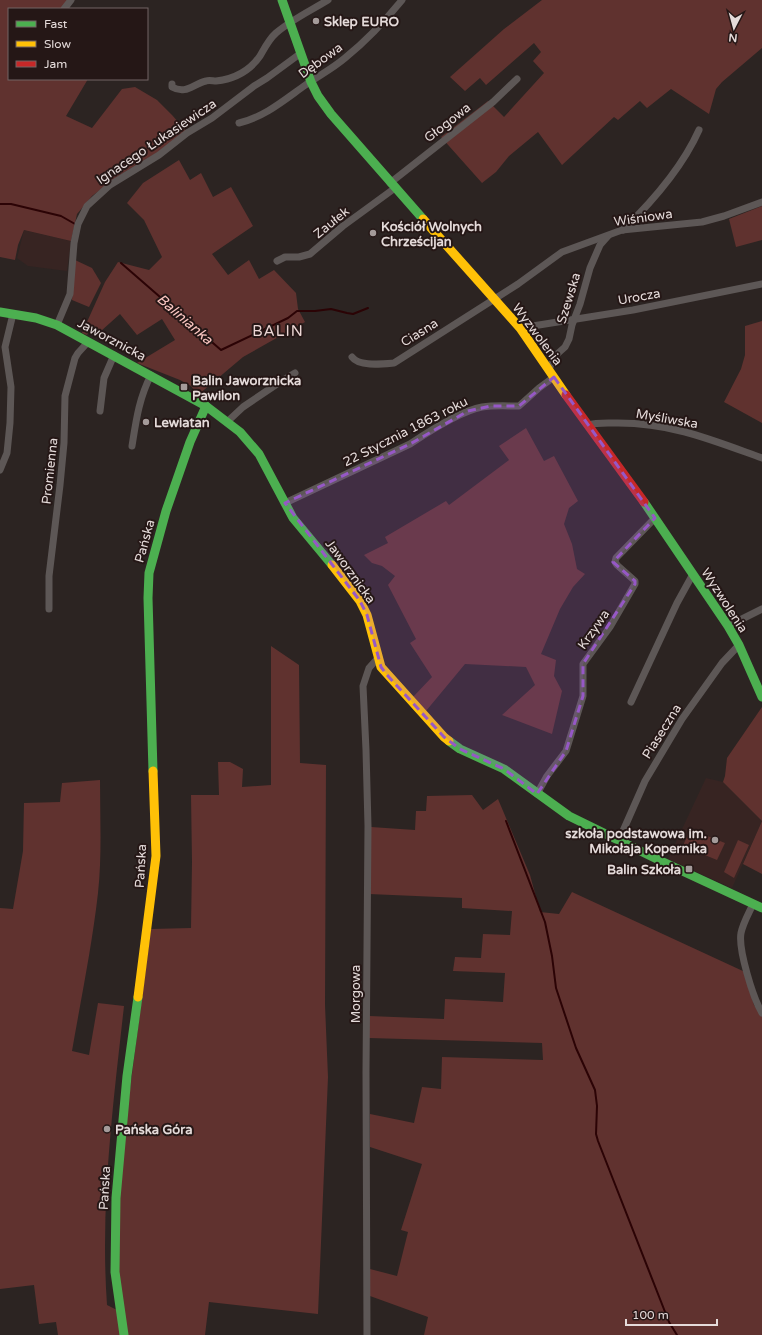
<svg xmlns="http://www.w3.org/2000/svg" width="762" height="1335" font-family="'Varela Round',sans-serif">
<rect width="100%" height="100%" fill="#2c2422"/>
<g fill="#372422">
<polygon points="24,230 71,241 67,271 28,266 17,258"/>
<polygon points="706,778 723,782 762,821 732,888 668,859"/>
</g>
<g fill="#60322f">
<polygon points="0,0 68,0 62,9 9,9 9,79 88,79 66,116 92,128 122,89 135,87 157,100 172,115 186,131 158,152 120,175 92,196 77,214 71,241 24,230 18,245 15,260 0,257"/>
<polygon points="542,0 762,0 762,48 722,82 716,89 709,114 671,89 647,108 640,101 618,120 614,117 562,165 538,132 509,156 496,172 482,183 441,137 488,101 504,117 544,73 533,61 541,52 534,43 486,85 480,78 465,91 450,77 504,29"/>
<polygon points="179,160 190,180 201,173 213,197 231,187 253,226 212,254 228,275 249,260 259,279 274,270 296,293 298,309 305,322 243,357 198,395 191,386 180,380 137,363 175,340 162,319 137,335 120,314 101,331 92,326 87,335 82,333 105,282 118,262 149,270 162,257 144,220 127,203 143,183"/>
<polygon points="762,206 762,240 736,247 729,219"/>
<polygon points="75,260 92,268 101,283 89,307 72,300"/>
<polygon points="762,321 762,423 724,402 741,369 745,355 745,326"/>
<polygon points="526,428 544,461 554,456 578,501 569,508 564,524 572,544 577,569 585,574 573,587 560,609 541,654 556,660 554,676 562,691 552,734 502,715 535,685 526,667 465,664 426,711 413,697 432,677 410,643 416,639 388,585 395,576 382,566 372,563 364,555 388,543 385,537 446,501 449,505 509,460 499,446"/>
<path d="M 271,646 L 299,665 L 300,763 L 326,765 L 325,1005 L 328,1077 L 318,1314 L 209,1302 L 205,1335 L 58,1335 L 56,1322 L 39,1324 L 34,1285 L 0,1289 L 0,908 L 13,909 L 23,851 L 24,803 L 60,802 L 62,783 L 100,780 C 100,818 102,856 98,893 C 92,946 81,999 72,1051 L 89,1055 L 98,1003 L 124,1006 C 113,1105 100,1205 107,1305 L 117,1310 L 119,1200 L 124,1135 L 151,929 L 191,928 L 192,862 L 191,795 L 219,795 L 218,762 L 230,762 L 243,769 L 242,787 L 271,785 Z"/>
<polygon points="762,707 762,874 743,864 762,821 723,782 725,776 727,758"/>
<polygon points="472,795 483,810 498,799 530,875 540,912 559,914 572,892 745,972 754,1005 762,1017 762,1335 424,1335 428,1317 370,1296 370,1269 397,1276 408,1232 401,1230 422,1164 370,1147 370,1114 414,1123 422,1087 441,1089 442,1057 543,1060 542,1043 369,1038 369,1016 444,1019 445,999 503,1002 505,973 453,971 455,957 481,958 483,934 510,935 512,911 462,908 462,898 369,894 371,827 415,830 416,811 426,811 427,796"/>
<polygon points="690,829 725,843 717,860 683,846"/>
<polygon points="738,840 749,845 734,878 724,872"/>
</g>
<g fill="none" stroke-linecap="round" stroke-linejoin="round">
<g stroke="#2b0305" stroke-width="2">
<polyline points="0,204 11,204 61,216 75,224"/>
<polyline points="121,263 221,350 288,318 297,311 315,311 331,309 347,313 353,314 368,308"/>
<polyline points="506,821 545,922 552,956 556,988 576,1048 595,1090 597,1106 596,1134 598,1141 669,1322 677,1335"/>
</g>
<g stroke="#5d5756" stroke-width="7">
<polyline points="64,9 71,0"/>
<path d="M 172,84 L 172,87 C 186,95 193,84 206,81 C 209,80 213,81 216,81 C 234,79 249,72 260,56 C 264,49 269,39 276,33 C 291,20 310,11 328,0"/>
<path d="M 239,123 C 264,117 283,101 304,86 C 318,76 332,69 345,58 C 366,41 385,21 402,0"/>
<polyline points="390,183 493,102 517,79"/>
<path d="M 623,230 C 653,201 682,168 699,130"/>
<polyline points="277,261 285,257 299,257 310,254 343,226 395,188"/>
<polyline points="57,325 70,294 74,243 78,224 87,206 110,185 159,155 187,133 212,118 254,86 267,78 301,53"/>
<polyline points="520,328 633,310 762,284"/>
<path d="M 352,357 C 359,367 383,364 394,363 L 518,284 L 562,252 L 622,230 L 702,222 L 724,216 L 762,202"/>
<polyline points="549,369 556,355 565,347 569,339 572,325 580,304 590,268 600,245 608,236"/>
<polyline points="100,411 104,378 114,355"/>
<polyline points="227,422 243,407 280,382 295,373"/>
<path d="M 588,425 C 597,422 608,423 618,423 C 672,423 712,440 762,458"/>
<path d="M 132,446 C 136,421 139,398 151,375"/>
<polyline points="0,470 7,453 10,423 11,387 5,347 13,314"/>
<path d="M 285,503 L 410,444 C 428,432 461,411 482,407 C 494,405 507,406 519,406 L 539,388 L 554,377"/>
<polyline points="49,609 49,576 60,485 64,443 65,396 75,358 78,353 88,342"/>
<polyline points="728,626 762,609"/>
<polyline points="631,702 677,603 693,574"/>
<polyline points="537,794 547,776 566,751 583,696 583,664 610,627 635,584 635,581 617,565 615,562 616,558 655,518"/>
<polyline points="619,840 645,781 682,719 722,663 739,645"/>
<path d="M 753,904 C 749,913 743,923 741,933 C 738,949 753,998 762,1013"/>
<polyline points="367,1335 366,1072 368,826 366,750 363,686 369,668 378,658"/>
</g>
<g stroke="#4caf50" stroke-width="9">
<polyline points="282,0 311,82 318,96 331,114 423,219"/>
<polyline points="0,312 36,318 57,325 206,406 240,432 259,454 293,518 332,565"/>
<polyline points="644,502 728,626 739,645 762,697"/>
<polyline points="449,741 460,749 504,769 569,816 663,862 762,908"/>
<polyline points="153,771 148,598 149,573 166,511 190,442 206,406"/>
<polyline points="124,1335 115,1272 116,1198 127,1076 138,997"/>
</g>
<g stroke="#ffc107" stroke-width="9">
<polyline points="423,219 520,328 566,395"/>
<polyline points="332,565 360,601 367,615 381,667 444,737 449,741"/>
<polyline points="138,997 156,856 153,771"/>
</g>
<polyline stroke="#c62828" stroke-width="9" points="566,395 644,502"/>
</g>
<path fill="#9658c6" fill-opacity="0.2" stroke="#9658c6" stroke-width="3" stroke-dasharray="8 5" stroke-linejoin="round" d="M 554,377 L 655,518 L 613,562 L 635,581 L 635,584 L 583,664 L 583,696 L 566,751 L 537,794 L 504,769 L 460,749 L 444,737 L 387,675 L 381,667 L 367,615 L 360,601 L 285,503 L 410,444 L 468,411 L 491,406 L 519,406 Z"/>
<g fill="#a49b9a" stroke="#251716" stroke-width="1.5">
<circle cx="316" cy="21" r="4"/>
<circle cx="373" cy="233" r="4"/>
<rect x="180" y="383" width="8" height="8" rx="2"/>
<circle cx="146" cy="422" r="4"/>
<circle cx="715" cy="840" r="4"/>
<rect x="685" y="865" width="8" height="8" rx="2"/>
<circle cx="107" cy="1129" r="4"/>
</g>
<g text-anchor="middle" stroke-width="4" stroke-linejoin="round" paint-order="stroke">
<g font-size="13" font-weight="bold" fill="#e5dbda" stroke="#251716" text-anchor="start">
<text x="324" y="26">Sklep EURO</text>
<text x="381" y="231">Kościół Wolnych<tspan x="381" dy="15">Chrześcijan</tspan></text>
<text x="192" y="385">Balin Jaworznicka<tspan x="192" dy="15">Pawilon</tspan></text>
<text x="154" y="427">Lewiatan</text>
<text x="707" y="838" text-anchor="end">szkoła podstawowa im.<tspan x="707" dy="15">Mikołaja Kopernika</tspan></text>
<text x="681" y="874" text-anchor="end">Balin Szkoła</text>
<text x="115" y="1134">Pańska Góra</text>
</g>
<g font-size="13" fill="#e5dbda" stroke="#251716">
<text transform="translate(320 60) rotate(-36)" y="5">Dębowa</text>
<text transform="translate(447 122) rotate(-38)" y="5">Głogowa</text>
<text transform="translate(156 141) rotate(-34)" y="5">Ignacego Łukasiewicza</text>
<text transform="translate(643 217) rotate(-8)" y="5">Wiśniowa</text>
<text transform="translate(331 222) rotate(-39)" y="5">Zaułek</text>
<text transform="translate(639 296) rotate(-10)" y="5">Urocza</text>
<text transform="translate(568 298) rotate(-73)" y="5">Szewska</text>
<text transform="translate(419 332) rotate(-32)" y="5">Ciasna</text>
<text transform="translate(538 334) rotate(53)" y="5">Wyzwolenia</text>
<text transform="translate(112 339) rotate(28)" y="5">Jaworznicka</text>
<text transform="translate(667 418) rotate(10)" y="5">Myśliwska</text>
<text transform="translate(405 431) rotate(-27)" y="5">22 Stycznia 1863 roku</text>
<text transform="translate(49 471) rotate(-84)" y="5">Promienna</text>
<text transform="translate(144 541) rotate(-75)" y="5">Pańska</text>
<text transform="translate(351 571) rotate(54)" y="5">Jaworznicka</text>
<text transform="translate(725 600) rotate(57)" y="5">Wyzwolenia</text>
<text transform="translate(593 629) rotate(-55)" y="5">Krzywa</text>
<text transform="translate(661 731) rotate(-58)" y="5">Piaseczna</text>
<text transform="translate(140 866) rotate(-87)" y="5">Pańska</text>
<text transform="translate(355 994) rotate(-90)" y="5">Morgowa</text>
<text transform="translate(104 1188) rotate(-87)" y="5">Pańska</text>
</g>
<g font-size="14" font-style="italic" fill="#fbc7c2" stroke="#251716">
<text transform="translate(185 319) rotate(41)" y="5">Balinianka</text>
</g>
<g font-size="15" letter-spacing="1" fill="#ecd7d5" stroke="#251716">
<text x="278" y="336">BALIN</text>
</g>
</g>
<rect x="8" y="8" width="140" height="72" fill="#251716" stroke="#726564"/>
<rect x="16" y="21" width="20" height="6" fill="#4caf50" stroke="#726564"/>
<text x="44" y="28" font-size="12" fill="#e5dbda">Fast</text>
<rect x="16" y="41" width="20" height="6" fill="#ffc107" stroke="#726564"/>
<text x="44" y="48" font-size="12" fill="#e5dbda">Slow</text>
<rect x="16" y="61" width="20" height="6" fill="#c62828" stroke="#726564"/>
<text x="44" y="68" font-size="12" fill="#e5dbda">Jam</text>
<g transform="translate(734 28) rotate(186)" stroke="#251716" stroke-width="3" paint-order="stroke">
<path d="M0-3L7 15L0 10L-7 15Z" fill="#e5dbda"/>
<text y="-6" font-size="11" font-weight="bold" text-anchor="middle" fill="#e5dbda">N</text>
</g>
<path d="M626 1319v6h91v-6" fill="none" stroke="#e5dbda" stroke-width="2"/>
<text x="632" y="1319" font-size="12" fill="#e5dbda" stroke="#251716" stroke-width="3" paint-order="stroke">100 m</text>
</svg>
